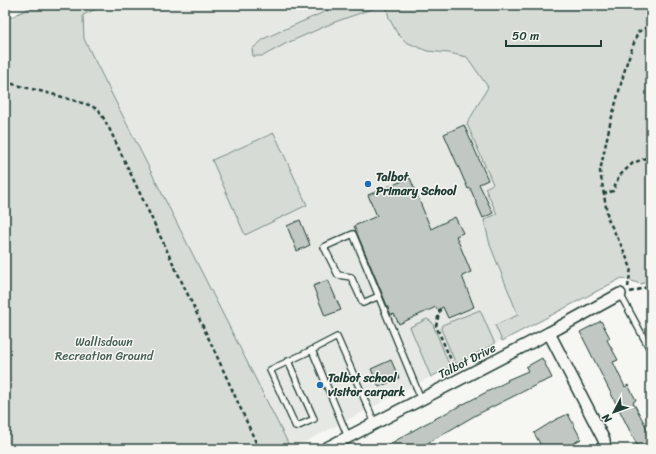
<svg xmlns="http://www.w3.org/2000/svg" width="656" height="454" font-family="Sriracha,sans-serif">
<rect width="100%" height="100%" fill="#f6f6f2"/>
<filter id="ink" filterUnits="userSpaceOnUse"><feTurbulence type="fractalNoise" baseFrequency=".025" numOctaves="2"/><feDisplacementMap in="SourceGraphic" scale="8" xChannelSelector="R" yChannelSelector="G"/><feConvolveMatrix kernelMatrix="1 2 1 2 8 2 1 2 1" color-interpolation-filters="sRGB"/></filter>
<g filter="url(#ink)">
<polygon fill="#e6e8e4" points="78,5 495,5 622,278 291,449 69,9"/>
<g fill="#d6dbd6" stroke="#7a8c85">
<polygon points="36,5 66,5 69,9 78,5 105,5 83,15 84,39 291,449 5,449 5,20"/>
<polygon points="340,5 383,5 335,22 287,43 263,56 253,56 252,49 265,38"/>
<polygon points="386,5 651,5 651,280 641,284 622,278 502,341 495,325 518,315 490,245 484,220 497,214 485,188 493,184 467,124 488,87 467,57 449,53 427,51 406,42 397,33 389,18"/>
<polygon points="274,133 307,205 245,235 212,160"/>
<polygon points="480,310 495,344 456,364 441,329 442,325"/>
<polygon points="427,319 432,322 450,367 431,377 410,327"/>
</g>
<g fill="#c1c8c3" stroke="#1f3d34">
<polygon points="464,125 488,180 479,184 493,213 483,218 470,188 468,189 444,134"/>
<polygon points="410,178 431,229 455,217 463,233 456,236 471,272 462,276 474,307 448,318 443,307 437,310 436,307 399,324 394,314 391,315 354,226 377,216 368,195"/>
<polygon points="300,220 310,245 297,251 287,226"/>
<polygon points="328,280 341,310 325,316 313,286"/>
<polygon points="601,321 610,338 607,340 618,360 613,362 625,387 628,385 636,400 633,402 651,436 651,449 639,449 580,332"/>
<polygon points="542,358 552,378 536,385 476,415 417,449 381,449 423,425 508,381 507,380 528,371 526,367"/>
<polygon points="391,360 399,378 379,387 371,369"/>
<polygon points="568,414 581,439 563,449 543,449 534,433 555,420"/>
</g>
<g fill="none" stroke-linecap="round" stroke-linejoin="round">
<defs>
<g id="service">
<polyline points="620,294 651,351"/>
<polyline points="379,296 363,303 351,277 338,275 324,247 353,234 421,399"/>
<polyline points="288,361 314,419 296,427 270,370 312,350"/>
<polyline points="348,437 312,350 337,337 375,423"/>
</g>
<g id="minor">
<polyline points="549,333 604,440 605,449"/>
<polyline points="325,449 549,333 620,294"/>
</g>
</defs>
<use href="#service" stroke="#1f3d34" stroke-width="8"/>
<use href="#minor" stroke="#1f3d34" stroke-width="14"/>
<g stroke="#1f3d34" stroke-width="2.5" stroke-dasharray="4 3" stroke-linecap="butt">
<polyline points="5,82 59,96 89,105 99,110 109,128 215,352 259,449"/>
<polyline points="603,194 613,191 619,176 633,163 651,156"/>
<polyline points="628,287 631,268 622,247 608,219 600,171 610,124 627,62 638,32 651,25"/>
<polyline points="630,292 651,286"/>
<polyline points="440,309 436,326 455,369"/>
</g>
<use href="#service" stroke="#f6f6f2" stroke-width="5.5"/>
<use href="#minor" stroke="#f6f6f2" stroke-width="11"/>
</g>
</g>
<g fill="#1f6fb2" stroke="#f6f6f2" stroke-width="1.5">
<circle cx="368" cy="184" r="4"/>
<circle cx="320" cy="385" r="4"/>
</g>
<g text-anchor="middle" stroke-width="3" stroke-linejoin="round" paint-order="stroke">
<g font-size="12" font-weight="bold" fill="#1f3d34" stroke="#f6f6f2" text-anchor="start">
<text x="376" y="181">Talbot<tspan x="376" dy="14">Primary School</tspan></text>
<text x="328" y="382">Talbot school<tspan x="328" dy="14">visitor carpark</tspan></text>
</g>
<g font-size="12" fill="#445d54" stroke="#f6f6f2">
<text x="104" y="346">Wallisdown<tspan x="104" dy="14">Recreation Ground</tspan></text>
</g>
<g font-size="12" fill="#1f3d34" stroke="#f6f6f2">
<text transform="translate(467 361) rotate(-27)" y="4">Talbot Drive</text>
</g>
</g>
<rect width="656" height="454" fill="none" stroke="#f6f6f2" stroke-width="20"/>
<rect x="10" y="10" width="636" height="434" fill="none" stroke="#1f3d34" stroke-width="1.5" filter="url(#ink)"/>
<g transform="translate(614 412) rotate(229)" stroke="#f6f6f2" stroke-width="3" paint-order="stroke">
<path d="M0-3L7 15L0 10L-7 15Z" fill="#1f3d34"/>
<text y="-6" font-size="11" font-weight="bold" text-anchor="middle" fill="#1f3d34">N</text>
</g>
<path d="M506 40v6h95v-6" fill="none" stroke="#1f3d34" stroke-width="2"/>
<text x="512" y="40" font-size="12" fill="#1f3d34" stroke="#f6f6f2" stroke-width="3" paint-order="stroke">50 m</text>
</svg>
